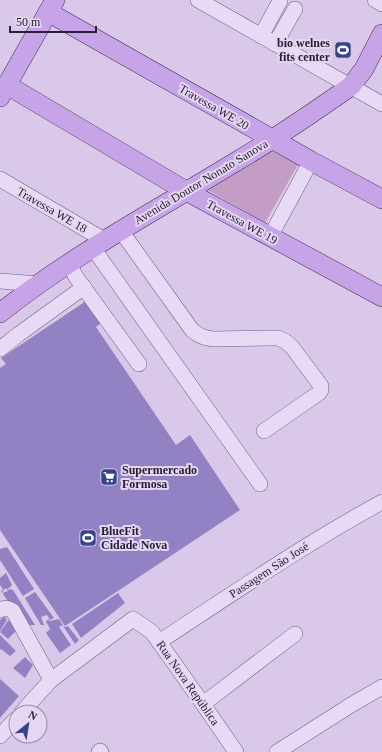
<svg xmlns="http://www.w3.org/2000/svg" width="382" height="752" font-family="Georgia,serif">
<rect width="100%" height="100%" fill="#d9c8e9"/>
<polygon fill="#c49dc6" points="273,146 300,161 265,223 206,189"/>
<g fill="#9282c3">
<polygon points="89,299 104,321 96,327 176,445 190,435 240,510 65,626 0,530 0,368 6,364 1,358"/>
<polygon points="7,547 34,589 23,596 0,560 0,549"/>
<polygon points="6,573 12,585 7,590 5,588 2,593 1,592 3,589 0,585 0,578"/>
<polygon points="10,589 13,590 35,625 25,625 11,606 3,594 4,592 6,592"/>
<polygon points="35,592 54,618 50,620 47,615 41,617 44,625 41,625 25,598"/>
<polygon points="118,593 125,603 81,638 72,624"/>
<polygon points="4,616 7,620 0,631 0,620"/>
<polygon points="48,619 50,621 59,619 63,625 59,627 71,645 60,653 46,633 50,629 48,625 46,622"/>
<polygon points="10,620 18,628 14,633 8,639 0,632 8,621"/>
<polygon points="63,626 66,627 68,626 79,640 75,644"/>
<polygon points="0,635 16,651 10,656 1,649 0,650"/>
<polygon points="25,657 33,665 25,678 13,668"/>
<polygon points="0,679 19,696 0,718"/>
</g>
<g fill="none" stroke-linecap="round" stroke-linejoin="round">
<defs>
<g id="minor">
<polyline points="198,0 382,104"/>
<polyline points="375,0 382,4"/>
<polyline points="261,36 280,1"/>
<polyline points="275,44 295,9"/>
<polyline points="0,179 104,240"/>
<path d="M 121,231 L 192,330 C 199,336 204,338 214,339 L 271,338 L 278,338 L 285,341 L 292,347 L 321,386 L 321,390 L 319,393 L 264,431"/>
<polyline points="270,237 311,161"/>
<polyline points="93,248 260,484"/>
<polyline points="69,264 76,277 139,364"/>
<polyline points="0,281 38,284"/>
<polyline points="0,349 19,334 84,287"/>
<path d="M 0,610 C 5,607 8,608 13,611 L 51,680"/>
<path d="M 159,642 C 232,594 305,544 382,502"/>
<polyline points="203,704 295,634"/>
<polyline points="22,712 51,680 133,619 152,632 203,704 236,752"/>
<polyline points="0,736 16,719"/>
<polyline points="99,752 100,751 101,752"/>
<polyline points="277,752 351,705 382,687"/>
</g>
<g id="major">
<polyline points="48,12 311,161 382,199"/>
<polyline points="7,85 186,191 382,297"/>
<polyline points="0,97 55,0"/>
<path d="M 0,313 C 74,254 157,210 237,161 C 276,138 314,112 351,86 L 364,69 L 382,34"/>
</g>
</defs>
<use href="#minor" stroke="#6c5f83" stroke-width="16"/>
<use href="#major" stroke="#3c3351" stroke-width="20"/>
<use href="#minor" stroke="#e8daf5" stroke-width="15"/>
<use href="#major" stroke="#c7a4e7" stroke-width="19"/>
</g>
<defs>
<symbol id="stadium-square" viewBox="-11 -11 22 22"><rect x="-9" y="-9" width="18" height="18" rx="4" fill="#36458b" stroke="#e5d6f1"/><path d="M0-5a6.5 5 0 1 0 0 10a6.5 5 0 1 0 0-10ZM-3.5-1.8h7v3.6h-7Z" fill="#fff"/></symbol>
<symbol id="supermarket-square" viewBox="-11 -11 22 22"><rect x="-9" y="-9" width="18" height="18" rx="4" fill="#36458b" stroke="#e5d6f1"/><path d="M-6-5.5h2.5l.6 2H6L4.5 2H-2.5L-4.4-4H-6ZM-1.5 3.2a1.3 1.3 0 1 0 .1 0ZM3 3.2a1.3 1.3 0 1 0 .1 0Z" fill="#fff"/></symbol>
</defs>
<g fill-rule="evenodd">
<use href="#stadium-square" x="333" y="40" width="20" height="20"/>
<use href="#supermarket-square" x="99" y="467" width="20" height="20"/>
<use href="#stadium-square" x="78" y="528" width="20" height="20"/>
</g>
<g text-anchor="middle" stroke-width="4" stroke-linejoin="round" paint-order="stroke">
<g font-size="12" font-weight="bold" fill="#272135" stroke="#e5d6f1" text-anchor="start">
<text x="330" y="47" text-anchor="end">bio welnes<tspan x="330" dy="14">fits center</tspan></text>
<text x="122" y="474">Supermercado<tspan x="122" dy="14">Formosa</tspan></text>
<text x="101" y="535">BlueFit<tspan x="101" dy="14">Cidade Nova</tspan></text>
</g>
<g font-size="12" fill="#272135" stroke="#e5d6f1">
<text transform="translate(214 107) rotate(30)" y="4">Travessa WE 20</text>
<text transform="translate(201 182) rotate(-31)" y="4">Avenida Doutor Nonato Sanova</text>
<text transform="translate(52 210) rotate(30)" y="4">Travessa WE 18</text>
<text transform="translate(242 222) rotate(29)" y="4">Travessa WE 19</text>
<text transform="translate(269 570) rotate(-33)" y="4">Passagem São José</text>
<text transform="translate(188 683) rotate(55)" y="4">Rua Nova República</text>
</g>
</g>
<g transform="translate(28 724) rotate(30)"><circle r="19" fill="#e5d6f1" stroke="#998ea6"/>
<path d="M0-3L7 15L0 10L-7 15Z" fill="#36458b"/>
<text y="-6" font-size="11" font-weight="bold" text-anchor="middle" fill="#272135">N</text>
</g>
<path d="M10 26v6h86v-6" fill="none" stroke="#272135" stroke-width="2"/>
<text x="16" y="26" font-size="12" fill="#272135" stroke="#e5d6f1" stroke-width="3" paint-order="stroke">50 m</text>
</svg>
